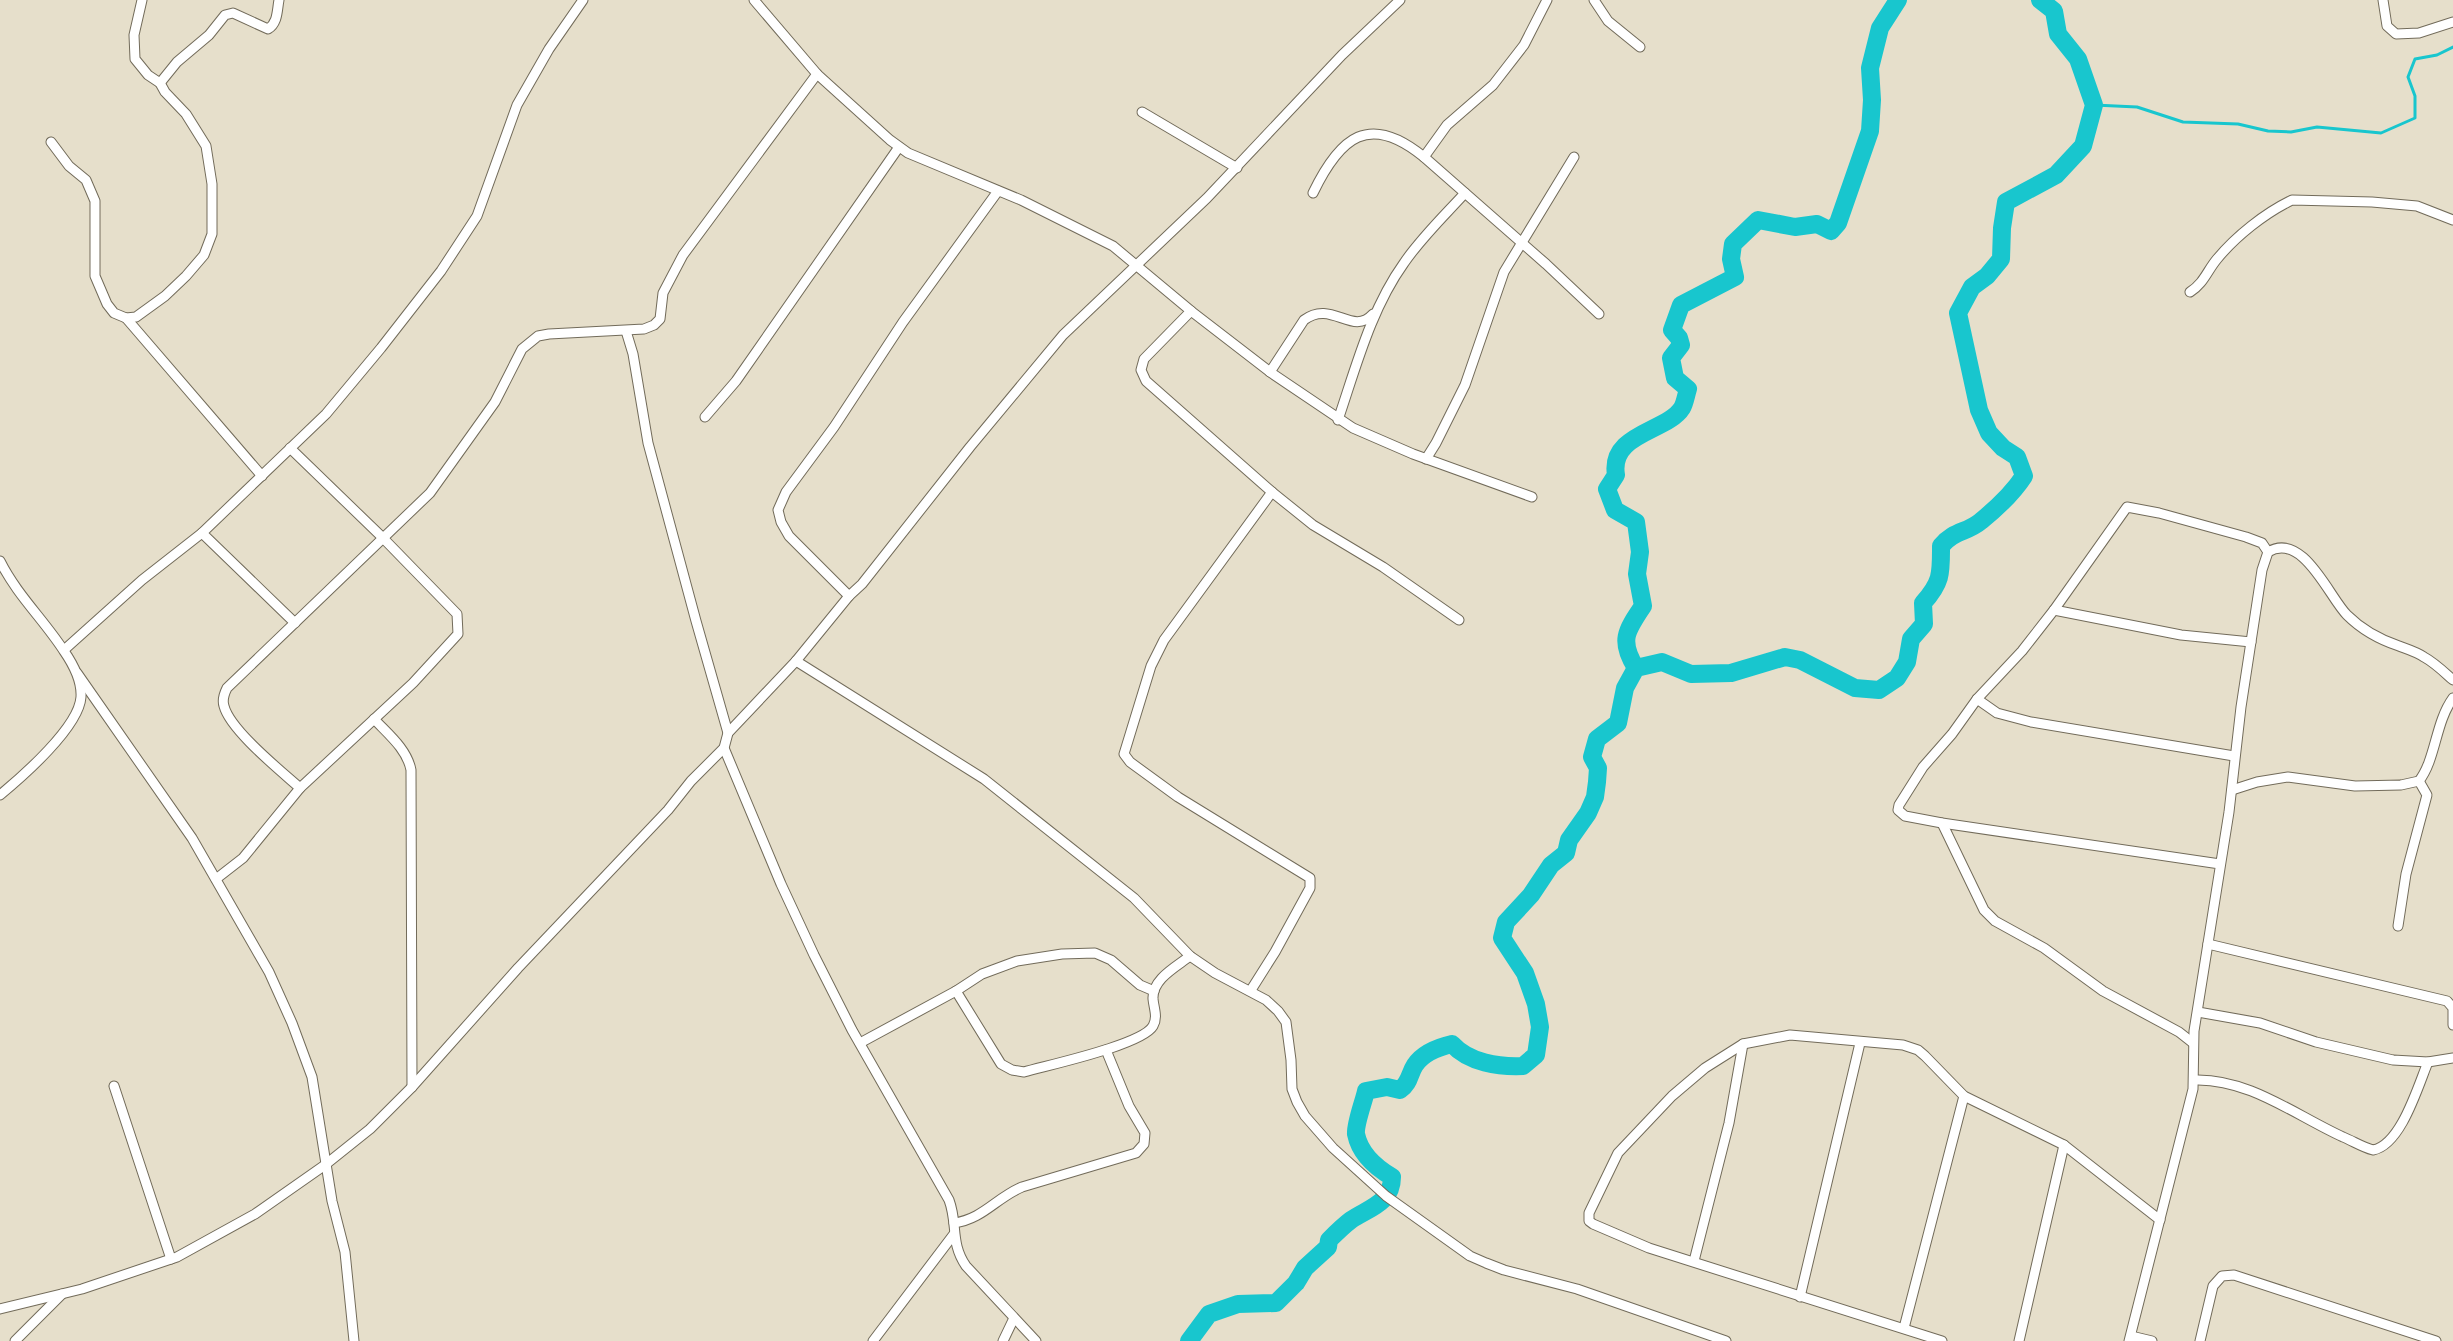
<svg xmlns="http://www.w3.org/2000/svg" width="2453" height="1341" font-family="Overpass,sans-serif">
<rect width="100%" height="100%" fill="#e6dfcb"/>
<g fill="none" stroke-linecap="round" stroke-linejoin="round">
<polyline stroke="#18c6ce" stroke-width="3" points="2094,105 2137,107 2183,122 2238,124 2268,131 2291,132 2317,127 2381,133 2415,118 2415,96 2408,77 2415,59 2437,55 2453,47"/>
<g stroke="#18c6ce" stroke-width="18">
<path d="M 1636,668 C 1619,641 1626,631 1643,606 L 1637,574 L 1640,552 L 1636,522 L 1615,510 L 1607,489 L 1616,475 C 1609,433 1667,432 1682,408 C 1685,403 1686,395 1688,389 L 1675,378 L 1671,358 L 1681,345 L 1679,338 L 1672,330 L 1681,305 L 1735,277 L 1731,259 L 1733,244 L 1758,220 L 1795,227 L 1817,224 L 1831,231 L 1838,223 L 1870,131 L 1872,100 L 1870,68 L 1880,28 L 1898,0"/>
<path d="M 1189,1341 L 1209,1314 L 1238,1304 L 1276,1303 L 1296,1283 L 1305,1268 L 1328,1247 L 1329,1240 C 1336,1233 1343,1226 1351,1220 C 1369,1208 1392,1203 1392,1177 C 1375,1167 1360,1154 1356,1134 C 1355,1124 1364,1101 1366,1091 L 1387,1087 L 1400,1090 C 1410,1083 1409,1074 1415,1065 C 1423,1053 1439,1047 1452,1044 C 1469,1063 1499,1067 1523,1066 L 1536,1055 L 1540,1027 L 1536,1004 L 1525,973 L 1502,938 L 1506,922 L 1531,895 L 1551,865 L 1566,853 L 1569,840 L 1588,813 L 1595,797 L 1597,782 L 1598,768 L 1592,757 L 1597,739 L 1618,723 L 1625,688 L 1636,668 L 1662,662 L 1691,674 L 1731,673 L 1785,657 L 1800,660 L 1855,688 L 1879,690 L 1897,678 L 1907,662 L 1911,639 L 1924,624 L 1923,603 C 1942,582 1941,573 1941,546 C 1954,530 1967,533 1981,521 C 1997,508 2013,493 2024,476 L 2017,457 L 2003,448 L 1989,433 L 1979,410 L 1958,313 L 1972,287 L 1987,276 L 2001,259 L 2002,228 L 2006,202 L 2056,175 L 2083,146 L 2094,105 L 2078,59 L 2058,34 L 2054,11 L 2040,0"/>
</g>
<defs>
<g id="street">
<polyline points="754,0 817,74 890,140 908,153 1021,200 1113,246 1191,311 1270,372 1353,428 1413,454 1532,497"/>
<polyline points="1594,0 1608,21 1640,47"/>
<polyline points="2383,0 2387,26 2396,34 2419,33 2453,22"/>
<path d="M 160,83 L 177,62 L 209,35 L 225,15 L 233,13 L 268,29 C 278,23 277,10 279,0"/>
<polyline points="1142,112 1237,168"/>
<polyline points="51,142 69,166 86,180 95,201 95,276 107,304 114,313 126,318 136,317 165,296 186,276 204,255 212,234 212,184 206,146 186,114 165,92 160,83 148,75 135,59 134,35 142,0"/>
<polyline points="1424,157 1447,125 1493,85 1524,45 1547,0"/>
<path d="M 1313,193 C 1340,137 1369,112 1424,157 L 1546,264 L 1599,314"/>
<path d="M 2190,292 C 2204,283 2207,271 2217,259 C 2236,236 2265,213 2292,200 L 2372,202 L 2417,206 L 2453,220"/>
<polyline points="1191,311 1144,359 1141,370 1146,381 1272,492 1313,525 1383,567 1459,620"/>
<polyline points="126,318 262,476"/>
<polyline points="626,331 633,354 648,443 696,621 728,733"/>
<path d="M 1270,372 L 1304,320 C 1332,299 1352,337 1373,314"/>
<polyline points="705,417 736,381 899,147"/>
<path d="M 1338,420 C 1356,367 1371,309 1404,263 C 1421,238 1444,216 1465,193"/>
<polyline points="1426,459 1436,443 1465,385 1504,272 1574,157"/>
<polyline points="202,533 295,623"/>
<path d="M 2268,552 C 2303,531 2329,597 2347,615 C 2361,629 2381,640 2399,646 C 2407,649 2417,652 2424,657 C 2435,663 2444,672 2453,680"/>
<path d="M 0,561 C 17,595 44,620 64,651 C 73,664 82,680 81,697 C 79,727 23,776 0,795"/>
<polyline points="849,596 789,536 781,522 778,510 786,492 834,427 903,322 998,191"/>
<polyline points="2054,610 2181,635 2251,642"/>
<polyline points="64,650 142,580 202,533 326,414 381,348 441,271 477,216 517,105 549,49 583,0"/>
<polyline points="796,661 984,779 1134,898 1190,956 1215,973 1266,1000 1278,1011 1286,1022 1291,1060 1292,1089 1297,1102 1305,1116 1333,1148 1386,1196 1470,1256 1486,1263 1504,1270 1577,1289 1726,1341"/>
<polyline points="77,673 192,838 269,972 292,1023 312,1077 332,1201 345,1252 354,1341"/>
<polyline points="1977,699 1997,713 2031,722 2234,756"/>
<path d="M 374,719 C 388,734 407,749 411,770 L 412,1087"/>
<path d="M 724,748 L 781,884 L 814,955 L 852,1030 L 949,1200 C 958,1224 950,1243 966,1266 L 1036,1341"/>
<path d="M 300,788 C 281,771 230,730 224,706 C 222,700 224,694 227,688 L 430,493 L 495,402 L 522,349 L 538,336 L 549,334 L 644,329 L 654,325 L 660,319 L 663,293 L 683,255 L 817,74"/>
<path d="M 2232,790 L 2257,782 L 2288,777 L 2355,786 L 2401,785 L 2419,781 C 2436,759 2435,723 2453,698"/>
<polyline points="1942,823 1984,910 1995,921 2044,948 2103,991 2179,1032 2193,1043"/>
<polyline points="216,879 243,858 300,788 413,683 458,634 457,614 382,537 290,448"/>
<polyline points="2398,926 2406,874 2427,795 2419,781"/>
<polyline points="2208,944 2447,1001 2453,1008 2453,1025"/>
<polyline points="1251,990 1275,952 1310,888 1310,878 1178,797 1130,762 1124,754 1151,666 1164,640 1272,492"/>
<path d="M 956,991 L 1001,1064 L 1012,1070 L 1024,1072 C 1048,1065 1142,1045 1153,1026 C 1158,1017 1154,1009 1153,999 C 1152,979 1176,967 1190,956"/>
<polyline points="2198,1012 2260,1023 2316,1042 2393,1060 2428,1062 2453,1058"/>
<polyline points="860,1043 956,991 982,974 1017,961 1062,954 1095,953 1111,960 1140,985 1154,991"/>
<path d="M 2194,1080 C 2248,1078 2295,1115 2343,1137 C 2353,1141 2362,1147 2373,1150 C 2401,1145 2418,1086 2428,1062"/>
<polyline points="114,1086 171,1259"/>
<path d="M 954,1223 C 983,1219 996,1198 1022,1187 L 1136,1153 L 1144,1144 L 1145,1133 L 1129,1106 L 1106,1050"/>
<polyline points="1694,1261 1729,1123 1743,1044"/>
<polyline points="1800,1297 1860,1043"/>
<polyline points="0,1309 82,1289 177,1257 255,1214 325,1165 370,1129 412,1087 518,968 668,810 691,781 724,748 728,733 796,661 849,596 862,584 970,447 1063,335 1207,198 1342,55 1400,0"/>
<polyline points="1904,1328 1964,1096"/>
<polyline points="2131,1336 2152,1341"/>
<polyline points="15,1341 62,1294"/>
<polyline points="873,1341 954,1234"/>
<polyline points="1003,1341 1014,1318"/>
<polyline points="1942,1341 1649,1248 1593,1224 1589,1221 1589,1213 1618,1153 1672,1096 1705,1068 1743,1044 1790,1035 1903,1045 1918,1050 1925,1056 1964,1096 2064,1145 2160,1220"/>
<polyline points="2019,1341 2064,1145"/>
<polyline points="2129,1341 2193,1089 2194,1031 2229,812 2241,707 2262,570 2268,552 2262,543 2246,537 2159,513 2127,507 2054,610 2022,651 1977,699 1952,734 1923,767 1899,805 1898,810 1905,816 1942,823 2220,864"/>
<polyline points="2200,1341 2213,1286 2222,1276 2234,1275 2436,1341"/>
</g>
</defs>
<use href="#street" stroke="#726b5a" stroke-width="11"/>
<use href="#street" stroke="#fff" stroke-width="9"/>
</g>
</svg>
